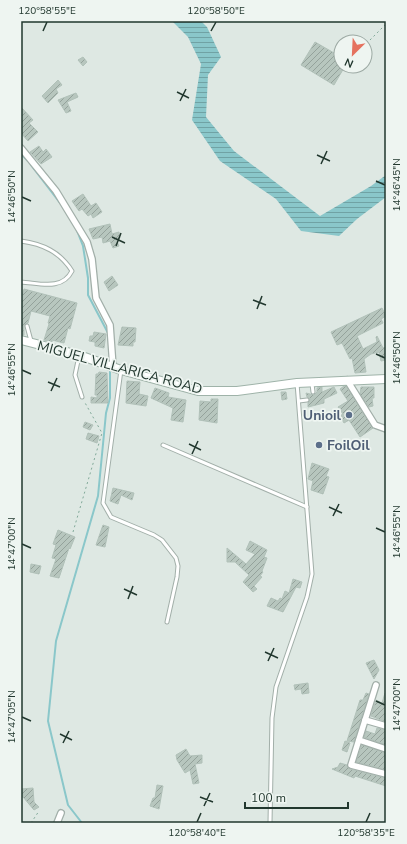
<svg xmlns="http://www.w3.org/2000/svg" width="407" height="844" font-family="'Nunito Sans',sans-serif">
<defs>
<pattern id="water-rules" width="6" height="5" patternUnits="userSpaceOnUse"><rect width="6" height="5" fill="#8ac7ca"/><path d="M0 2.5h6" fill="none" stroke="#70a2a4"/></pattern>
<pattern id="building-hatch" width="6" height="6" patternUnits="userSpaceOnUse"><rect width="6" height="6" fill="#b7c6be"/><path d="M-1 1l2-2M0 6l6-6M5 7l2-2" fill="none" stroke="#94a29b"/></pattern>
</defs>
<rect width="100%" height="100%" fill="#dee8e3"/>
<polygon fill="url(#water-rules)" points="172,21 201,21 207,27 221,57 208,75 206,117 234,151 320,216 371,186 386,175 386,197 357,219 339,236 301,231 276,199 220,161 192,120 201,64 188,37"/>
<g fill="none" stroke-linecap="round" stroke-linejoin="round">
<g stroke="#8ac7ca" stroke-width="2">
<polyline points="21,154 28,161"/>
<polyline points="31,165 60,203"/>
<polyline points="76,228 83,246 88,278 88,295 108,333"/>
<polyline points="82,823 68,805 48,721 56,641 98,496 106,413 110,398 110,371"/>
</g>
</g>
<g fill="url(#building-hatch)" stroke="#b1c1b9">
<polygon points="315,42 341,57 341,66 345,66 334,85 301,65"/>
<polygon points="83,57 87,62 83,66 78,60"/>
<polygon points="58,80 62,85 56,89 58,93 48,103 42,96"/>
<polygon points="76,93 78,97 67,102 71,111 66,113 58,100"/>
<polygon points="21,107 33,120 29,123 38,132 28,141 21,133"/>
<polygon points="39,146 43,152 46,149 52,157 41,164 30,152"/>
<polygon points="83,194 91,206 96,203 102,212 93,218 91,214 88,216 82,209 79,211 72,201"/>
<polygon points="110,224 112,234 119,232 120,238 116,239 119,246 113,248 110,241 103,243 102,237 93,239 89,229"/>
<polygon points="112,276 118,285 109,291 104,282"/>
<polygon points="24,289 77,303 70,329 68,328 64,343 52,340 52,342 44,340 49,324 48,323 50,316 31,311 28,323 24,325 24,335 21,335 21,300"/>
<polygon points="382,308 386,316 381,319 383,323 357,336 363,349 377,342 376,337 377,336 383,348 386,347 386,360 381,361 379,352 371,354 364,359 366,372 355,373 352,358 350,359 342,343 337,345 331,332"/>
<polygon points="122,327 136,328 135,342 133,342 133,346 118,345"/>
<polygon points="94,332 106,334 104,348 95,346 95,342 89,341 90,336 93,336"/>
<polygon points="99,372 107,373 108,403 91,403 91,397 97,398 97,395 95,395 96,374 98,374"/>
<polygon points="127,381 140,382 139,394 148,396 146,406 126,403"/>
<polygon points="344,386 346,386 373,428 360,437 349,420 344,423 340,416 343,414 338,407 348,401 340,389"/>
<polygon points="322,387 322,392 334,387 337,393 324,399 324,403 308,407 308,403 310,399 307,397 306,393 314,395 317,392 317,388"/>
<polygon points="361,387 374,387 374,398 372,398 373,406 369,407 360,394"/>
<polygon points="155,388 169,393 168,397 186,400 183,422 171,420 173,408 151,398"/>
<polygon points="281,392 286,392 287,399 282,400"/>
<polygon points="211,399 218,399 217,423 199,420 200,401 211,402"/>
<polygon points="85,422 93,425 90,430 83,427"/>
<polygon points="88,433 99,436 97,443 86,439"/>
<polygon points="312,463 329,469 326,476 329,477 323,494 311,490 313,481 308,479"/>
<polygon points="113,488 134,493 132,500 121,495 118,504 110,501"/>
<polygon points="103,525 109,527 105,547 96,545"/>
<polygon points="58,530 75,537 70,549 69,548 59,578 50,576 56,559 52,558 56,545 53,544"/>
<polygon points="250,541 267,550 264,557 267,558 262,571 263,572 260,576 262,577 254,586 257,589 253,592 243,582 249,575 235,562 227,562 227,548 246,564 255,554 246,550"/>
<polygon points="31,564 41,566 39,574 30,572"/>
<polygon points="293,579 302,582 300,588 296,587 283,612 267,606 271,598 278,601 280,598 282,599 285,591 289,593"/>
<polygon points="374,660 379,670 374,679 366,663"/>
<polygon points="308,683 309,693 302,694 301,689 295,690 294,685"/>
<polygon points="366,693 369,694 354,742 347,741 360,700 363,700"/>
<polygon points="385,693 386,693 386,722 371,716 376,700 382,703"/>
<polygon points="377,728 386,730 386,745 364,737 366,731 375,734"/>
<polygon points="345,741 350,743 347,752 342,750"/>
<polygon points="362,745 386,753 386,770 356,762"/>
<polygon points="186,749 190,756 202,755 202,763 195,764 199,783 193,784 190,770 185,773 177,760 176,755"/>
<polygon points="340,763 347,765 350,769 386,778 386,786 355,776 354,778 332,769 338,767"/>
<polygon points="157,785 163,786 159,809 150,806 153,798 155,798"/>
<polygon points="33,788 34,802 39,807 34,810 23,797 21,797 21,789"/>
</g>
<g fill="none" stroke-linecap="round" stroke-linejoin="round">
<defs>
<g id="lane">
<path d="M 21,241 C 43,244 60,252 72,271 C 62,291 39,283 21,282"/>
<polyline points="27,326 31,341"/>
<polyline points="79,356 75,375 82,397"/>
<polyline points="121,370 103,503 111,517 154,535 162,540 176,558 178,566 177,577 167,622"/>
<polyline points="312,384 313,392"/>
<polyline points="299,401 307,400"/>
<polyline points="163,445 307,507"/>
<polyline points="270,823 272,718 276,687 307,597 312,574 297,383"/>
</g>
<g id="street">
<polyline points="21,148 56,191 87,242 92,259 96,298 110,325 113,367"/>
<polyline points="347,380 375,425 386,429"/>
<polyline points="376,685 351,765 386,774"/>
<polyline points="365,720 386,726"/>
<polyline points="359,740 386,749"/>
<polyline points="57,823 61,813"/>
</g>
<polyline id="secondary" points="21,340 79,355 121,370 198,391 237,391 297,383 386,379"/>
</defs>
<use href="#lane" stroke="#a2afa9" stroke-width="5"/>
<use href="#street" stroke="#a2afa9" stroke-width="8"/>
<use href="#secondary" stroke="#9fb3a9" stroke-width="10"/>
<g stroke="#81a999" stroke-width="1" stroke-dasharray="2 3" stroke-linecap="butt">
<polyline points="370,40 386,24"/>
<polyline points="73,532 102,433 84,401"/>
<polyline points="31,823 39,811"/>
</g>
<use href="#lane" stroke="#fff" stroke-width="3"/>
<use href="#street" stroke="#fff" stroke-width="5.5"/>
<use href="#secondary" stroke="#fff" stroke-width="8"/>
</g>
<path fill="none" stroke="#21372e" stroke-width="1.5" d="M 43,31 L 47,22M 211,31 L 216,22M 177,92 L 189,98M 180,101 L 186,89M 317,155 L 330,161M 321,164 L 327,151M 376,181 L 385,185M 22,197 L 31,201M 112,237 L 125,243M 116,246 L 121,233M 253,300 L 266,305M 257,309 L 262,296M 376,354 L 385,358M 22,370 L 31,374M 48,382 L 60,387M 51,391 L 57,378M 189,444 L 201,450M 192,454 L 198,441M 329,507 L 342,513M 333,516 L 339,504M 376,528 L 385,532M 22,544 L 31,548M 124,589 L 137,595M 128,599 L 133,586M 265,652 L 278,658M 268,661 L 274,648M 376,701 L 385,705M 22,717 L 31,721M 60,734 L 72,740M 63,743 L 69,731M 200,797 L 213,802M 204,806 L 210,793M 197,822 L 201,813M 366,822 L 370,813"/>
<g fill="#5c6f8a" stroke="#eef5f1" stroke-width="1.5">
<circle cx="349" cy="415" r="4"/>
<circle cx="319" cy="445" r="4"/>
</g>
<g text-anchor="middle" stroke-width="3.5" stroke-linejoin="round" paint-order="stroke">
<g font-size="14" fill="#21372e" stroke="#eef5f1">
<text transform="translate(120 367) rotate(15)" y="5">MIGUEL VILLARICA ROAD</text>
</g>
<g font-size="14" font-weight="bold" fill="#4e5e75" stroke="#eef5f1" text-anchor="end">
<text x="341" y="420">Unioil</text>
<text x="327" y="450" text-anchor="start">FoilOil</text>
</g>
</g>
<rect width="407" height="844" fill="none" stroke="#eef5f1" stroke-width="44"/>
<g transform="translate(353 54) rotate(204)"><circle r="19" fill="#eef5f1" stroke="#9ca9a3"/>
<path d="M0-3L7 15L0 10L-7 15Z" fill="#e5725f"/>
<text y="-6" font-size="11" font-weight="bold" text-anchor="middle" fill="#21372e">N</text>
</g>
<path d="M245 802v6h103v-6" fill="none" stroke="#21372e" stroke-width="2"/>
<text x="251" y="802" font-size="12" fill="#21372e" stroke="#eef5f1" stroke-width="3" paint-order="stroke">100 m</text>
<rect x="22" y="22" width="363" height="800" fill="none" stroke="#21372e" stroke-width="1.5"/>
<g font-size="10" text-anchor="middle" fill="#21372e">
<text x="47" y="14">120°58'55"E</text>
<text x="216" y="14">120°58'50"E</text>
<text transform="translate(396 185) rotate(-90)" y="4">14°46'45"N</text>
<text transform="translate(11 197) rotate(-90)" y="4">14°46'50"N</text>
<text transform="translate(396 358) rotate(-90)" y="4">14°46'50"N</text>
<text transform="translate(11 370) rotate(-90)" y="4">14°46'55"N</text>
<text transform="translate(396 532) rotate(-90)" y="4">14°46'55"N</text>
<text transform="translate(11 544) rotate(-90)" y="4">14°47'00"N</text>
<text transform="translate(396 705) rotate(-90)" y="4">14°47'00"N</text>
<text transform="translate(11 717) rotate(-90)" y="4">14°47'05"N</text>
<text x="197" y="836">120°58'40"E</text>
<text x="366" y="836">120°58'35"E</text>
</g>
</svg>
